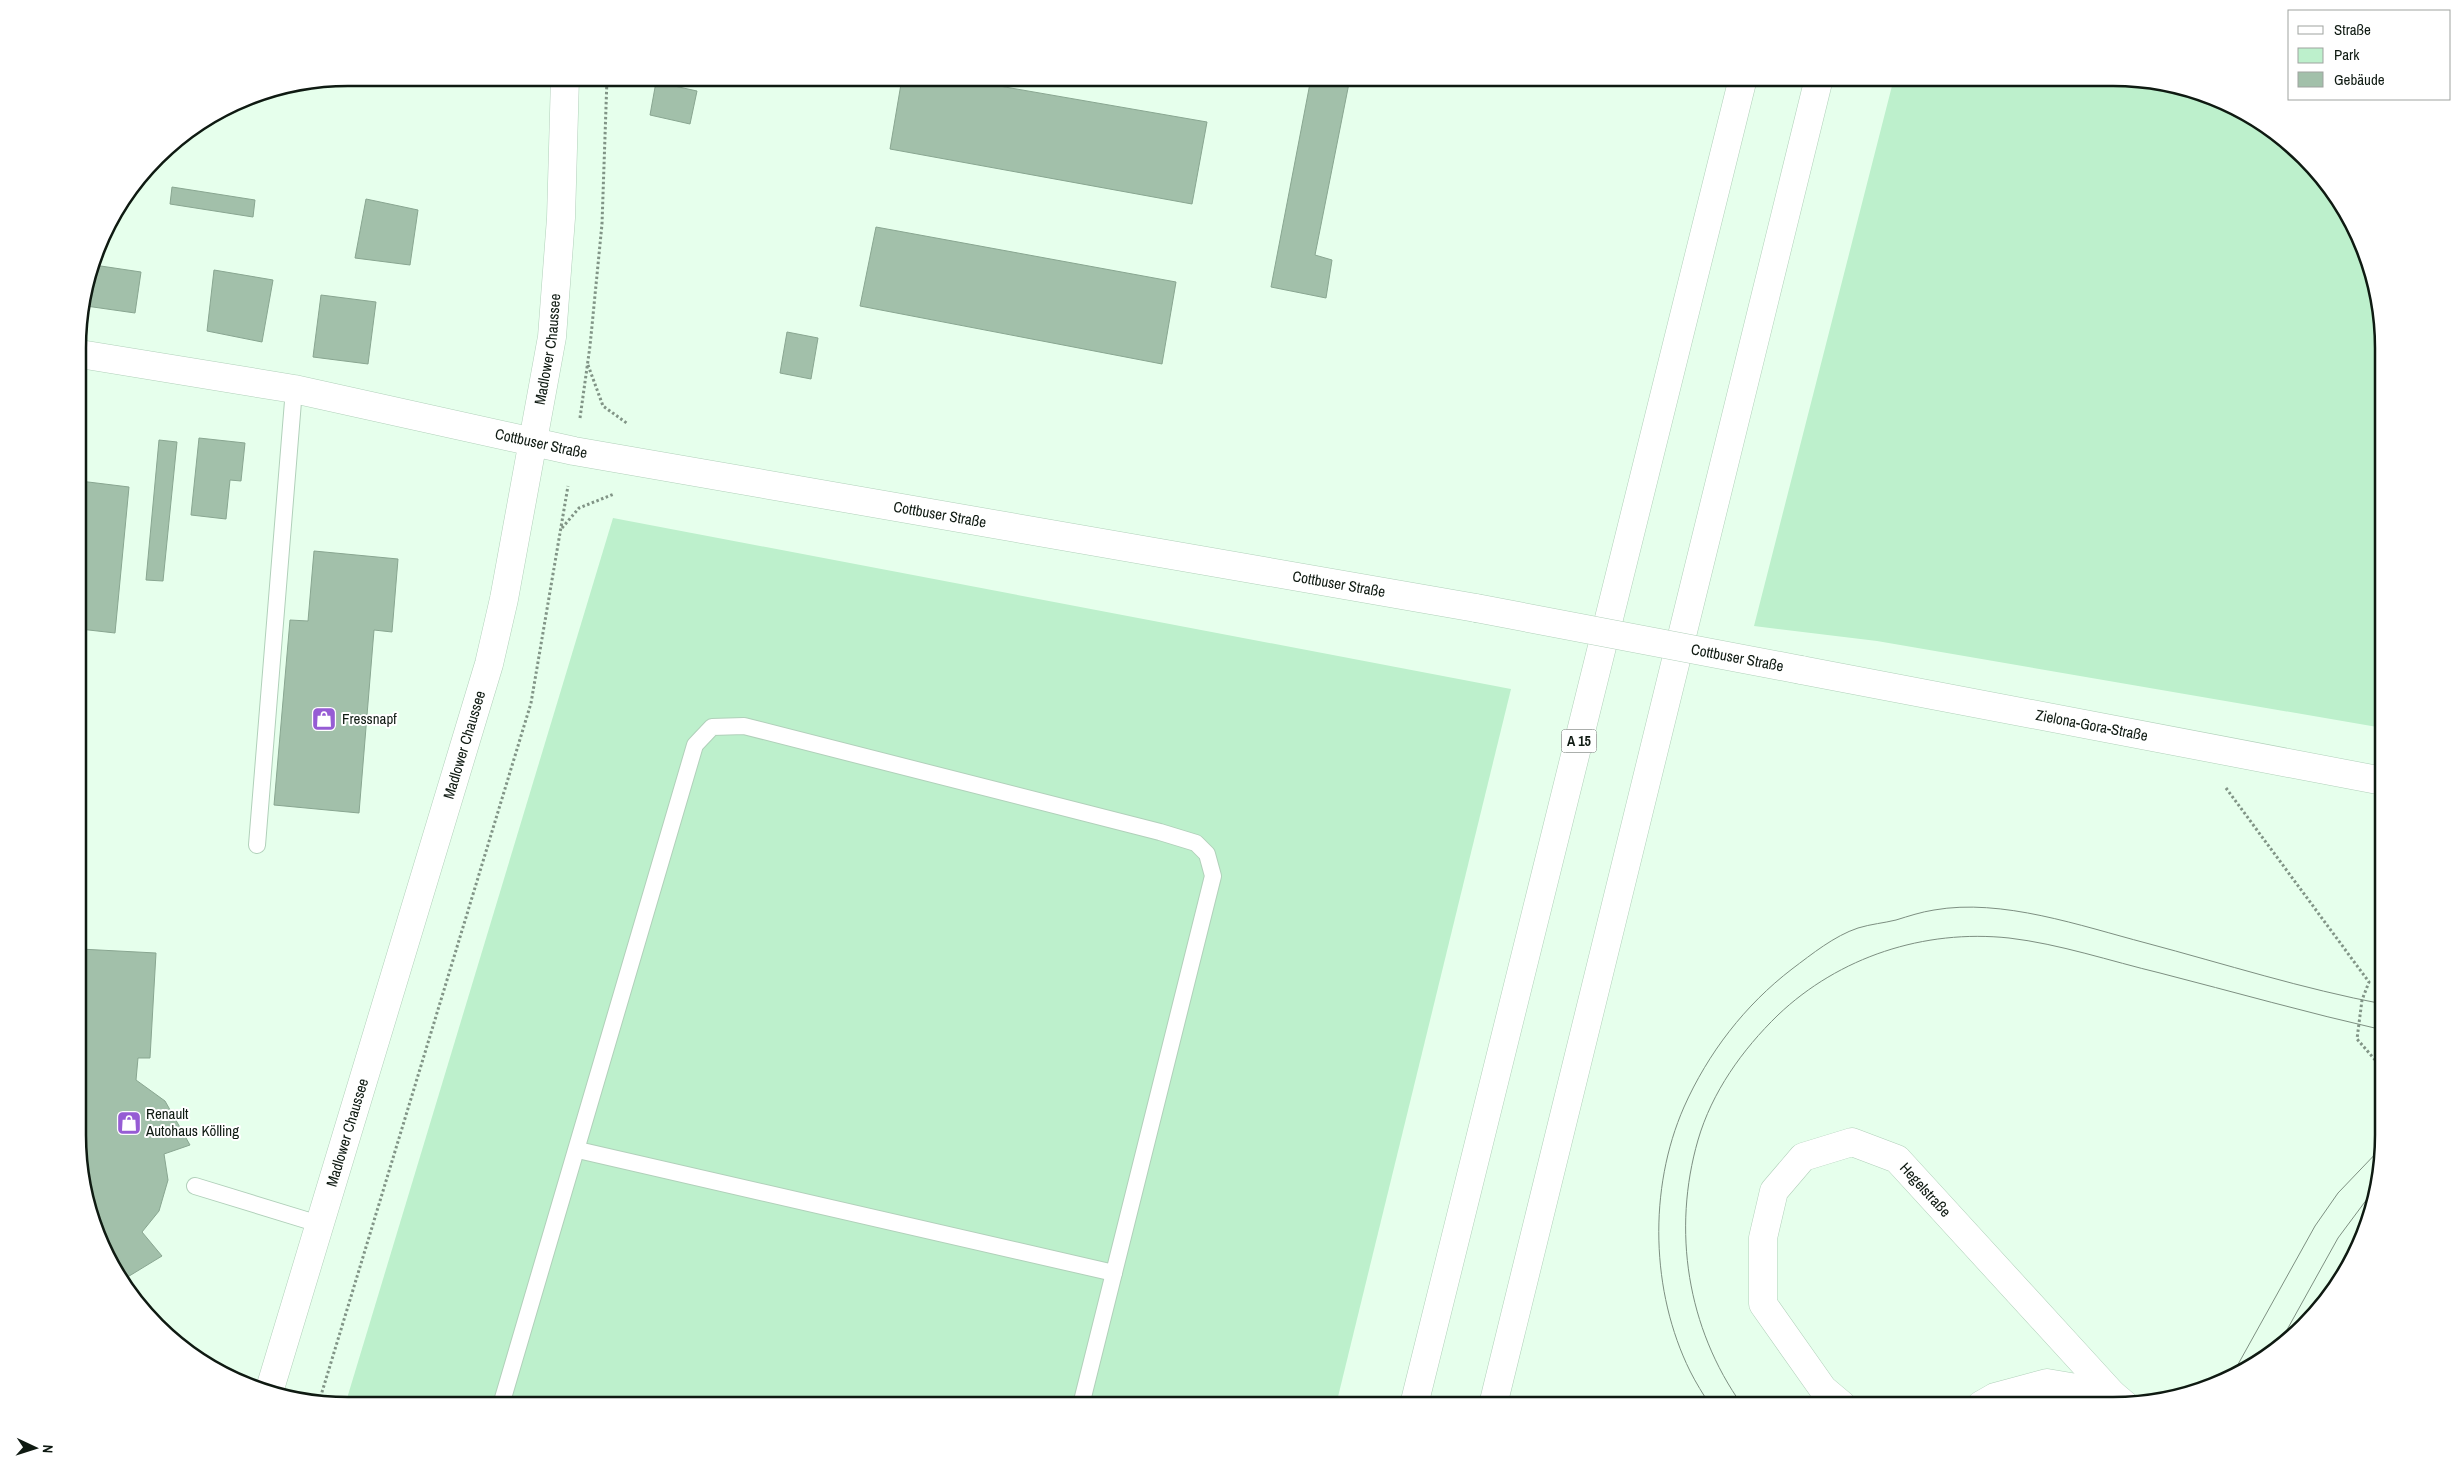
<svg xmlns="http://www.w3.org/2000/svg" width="2461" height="1483" font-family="'Archivo Narrow',sans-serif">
<rect width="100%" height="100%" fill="#e6ffec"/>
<g fill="#bdf0cc">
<polygon points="1894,78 2113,78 2183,87 2248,114 2304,157 2338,198 2369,261 2383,330 2383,728 1877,641 1754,626"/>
<polygon points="613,518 1511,689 1336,1405 345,1405"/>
</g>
<g fill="#a2c0aa" stroke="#89a691">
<polygon points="902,78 953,78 1207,122 1192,204 890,149"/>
<polygon points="1311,78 1350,78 1315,255 1332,260 1326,298 1271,287"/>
<polygon points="656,82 697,91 690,124 650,115"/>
<polygon points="172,187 255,200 253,217 170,204"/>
<polygon points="366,199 418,210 410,265 355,258"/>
<polygon points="876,227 1176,282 1162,364 860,306"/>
<polygon points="94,265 141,272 135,313 86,306"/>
<polygon points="214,270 273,280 262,342 207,331"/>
<polygon points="321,295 376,302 368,364 313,357"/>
<polygon points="787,332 818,338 811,379 780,373"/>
<polygon points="199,438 245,443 241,481 230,480 226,519 191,515"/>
<polygon points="159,440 177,442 163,581 146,580"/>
<polygon points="80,481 129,487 115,633 80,629"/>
<polygon points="314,551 398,559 392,632 374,630 359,813 274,805 290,620 308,621"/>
<polygon points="80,949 156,953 150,1058 138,1058 136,1080 165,1101 190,1145 164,1154 168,1180 159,1211 142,1232 162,1256 121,1281 92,1222 80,1170"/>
</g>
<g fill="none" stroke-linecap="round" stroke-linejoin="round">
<defs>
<g id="service">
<polyline points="257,845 294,389"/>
<polyline points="578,1150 1114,1273"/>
<polyline points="195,1186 319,1224"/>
<polyline points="501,1405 695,745 712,727 744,726 1160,832 1196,843 1207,854 1213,876 1081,1405"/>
</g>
<g id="minor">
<path id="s1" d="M 80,354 L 294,389 L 574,451 L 1476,608"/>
<path id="s2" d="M 1801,670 L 2383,781"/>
<path id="s3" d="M 1842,1405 L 1823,1389 L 1763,1304 L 1763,1238 L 1774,1191 L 1803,1157 L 1852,1142 L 1897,1159 L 2112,1394 L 2125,1405"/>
<polyline points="1981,1405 1995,1397 2047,1383 2112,1394"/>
</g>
<g id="secondary">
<path id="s4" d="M 269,1392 L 489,664 L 504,599 L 552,337 L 561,218 L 565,78"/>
</g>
<g id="motorway">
<polyline points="1414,1405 1743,78"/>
<polyline points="1493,1405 1819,78"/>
</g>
</defs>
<use href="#service" stroke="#b1d0ba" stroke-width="18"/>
<use href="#minor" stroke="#b1d0ba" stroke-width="29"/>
<use href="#secondary" stroke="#b1d0ba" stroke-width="29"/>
<use href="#motorway" stroke="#b1d0ba" stroke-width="29"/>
<g stroke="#819486" stroke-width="3" stroke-dasharray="2.5 2.5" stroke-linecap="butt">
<polyline points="588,365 603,406 628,424"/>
<polyline points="580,418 590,346 602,224 607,78"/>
<polyline points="562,528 579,508 614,494"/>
<polyline points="2226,788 2369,982 2362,1000 2357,1039 2383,1069"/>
<polyline points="319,1402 531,703 568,486"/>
</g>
<use href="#service" stroke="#fff" stroke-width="16"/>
<use href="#minor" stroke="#fff" stroke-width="28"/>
<use href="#secondary" stroke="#fff" stroke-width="28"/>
<use href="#motorway" stroke="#fff" stroke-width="28"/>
<g stroke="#7d8f81" stroke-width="1">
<polyline points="2278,1346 2338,1238 2376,1187"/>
<polyline points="2231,1377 2315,1226 2338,1193 2383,1146"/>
<path d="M 1710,1405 C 1703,1394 1696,1383 1690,1371 C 1651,1292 1648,1189 1684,1107 C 1708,1053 1745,1005 1792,969 C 1812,954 1834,936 1858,928 C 1871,924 1884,923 1896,920 C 1909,916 1921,912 1934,910 C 2002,898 2081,926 2146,943 C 2225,964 2303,989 2383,1004"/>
<path d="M 1742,1405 C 1687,1328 1672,1230 1698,1140 C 1712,1092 1742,1050 1778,1015 C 1839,957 1924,929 2009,938 C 2060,944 2110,961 2160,973 C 2234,992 2308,1013 2383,1030"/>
</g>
<defs>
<g id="minor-bridge">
<path id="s5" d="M 1476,608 L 1801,670"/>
</g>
</defs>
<use href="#minor-bridge" stroke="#b1d0ba" stroke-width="29" stroke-linecap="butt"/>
<use href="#minor-bridge" stroke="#fff" stroke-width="28"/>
</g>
<defs>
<symbol id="shop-square" viewBox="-11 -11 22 22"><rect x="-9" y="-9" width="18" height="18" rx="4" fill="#965cd4" stroke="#fff"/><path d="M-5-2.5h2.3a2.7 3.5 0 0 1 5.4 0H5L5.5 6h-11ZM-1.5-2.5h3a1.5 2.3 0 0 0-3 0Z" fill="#fff"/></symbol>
</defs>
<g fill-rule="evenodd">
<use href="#shop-square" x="310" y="705" width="28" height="28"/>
<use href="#shop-square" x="115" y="1109" width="28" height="28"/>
</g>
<g text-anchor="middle" stroke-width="4" stroke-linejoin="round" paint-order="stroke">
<rect fill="#fff" stroke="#575f59" stroke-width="1" x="1561.5" y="729.5" width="35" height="23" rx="4"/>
<g font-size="14" font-weight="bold" fill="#0f1a12">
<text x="1579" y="746">A 15</text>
</g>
<g font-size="15" fill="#0f1a12" stroke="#fff">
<text dy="5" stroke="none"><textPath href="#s4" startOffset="1081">Madlower Chaussee</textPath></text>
<text dy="5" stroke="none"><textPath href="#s1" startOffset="470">Cottbuser Straße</textPath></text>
<text dy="5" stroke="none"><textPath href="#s1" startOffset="875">Cottbuser Straße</textPath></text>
<text dy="5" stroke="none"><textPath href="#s1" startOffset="1280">Cottbuser Straße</textPath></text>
<text dy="5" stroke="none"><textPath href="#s5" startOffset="266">Cottbuser Straße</textPath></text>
<text dy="5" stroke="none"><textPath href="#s2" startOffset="296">Zielona-Gora-Straße</textPath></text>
<text dy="5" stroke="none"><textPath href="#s4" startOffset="676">Madlower Chaussee</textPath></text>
<text dy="5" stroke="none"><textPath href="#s4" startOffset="271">Madlower Chaussee</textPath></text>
<text dy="5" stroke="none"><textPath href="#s3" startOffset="429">Hegelstraße</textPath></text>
</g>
<g font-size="15" fill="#0f1a12" stroke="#fff" text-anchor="start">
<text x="342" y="724">Fressnapf</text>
<text x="146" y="1119">Renault<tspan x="146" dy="17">Autohaus Kölling</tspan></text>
</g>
</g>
<path d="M0 0H2461V1483H0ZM348 86H2113A262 262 0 0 1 2375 348V1135A262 262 0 0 1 2113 1397H348A262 262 0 0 1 86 1135V348A262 262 0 0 1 348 86Z" fill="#fff" fill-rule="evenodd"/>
<path fill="none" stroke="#0f1a12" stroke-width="2.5" d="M348 86H2113A262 262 0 0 1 2375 348V1135A262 262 0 0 1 2113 1397H348A262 262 0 0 1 86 1135V348A262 262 0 0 1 348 86Z"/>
<rect x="2288" y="10" width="162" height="90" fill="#ffffff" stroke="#9fa3a0"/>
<rect x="2298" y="26" width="25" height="8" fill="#ffffff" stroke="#9fa3a0"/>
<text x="2334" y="35" font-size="15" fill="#0f1a12">Straße</text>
<rect x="2298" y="48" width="25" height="15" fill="#bdf0cc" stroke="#9fa3a0"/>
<text x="2334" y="60" font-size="15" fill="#0f1a12">Park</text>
<rect x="2298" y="72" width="25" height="15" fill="#a2c0aa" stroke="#9fa3a0"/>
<text x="2334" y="85" font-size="15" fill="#0f1a12">Gebäude</text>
<g transform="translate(35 1448) rotate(94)" stroke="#ffffff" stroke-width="4" paint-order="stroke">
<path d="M0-4L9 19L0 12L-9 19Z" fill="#0f1a12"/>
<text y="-8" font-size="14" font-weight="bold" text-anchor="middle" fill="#0f1a12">N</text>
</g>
</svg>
